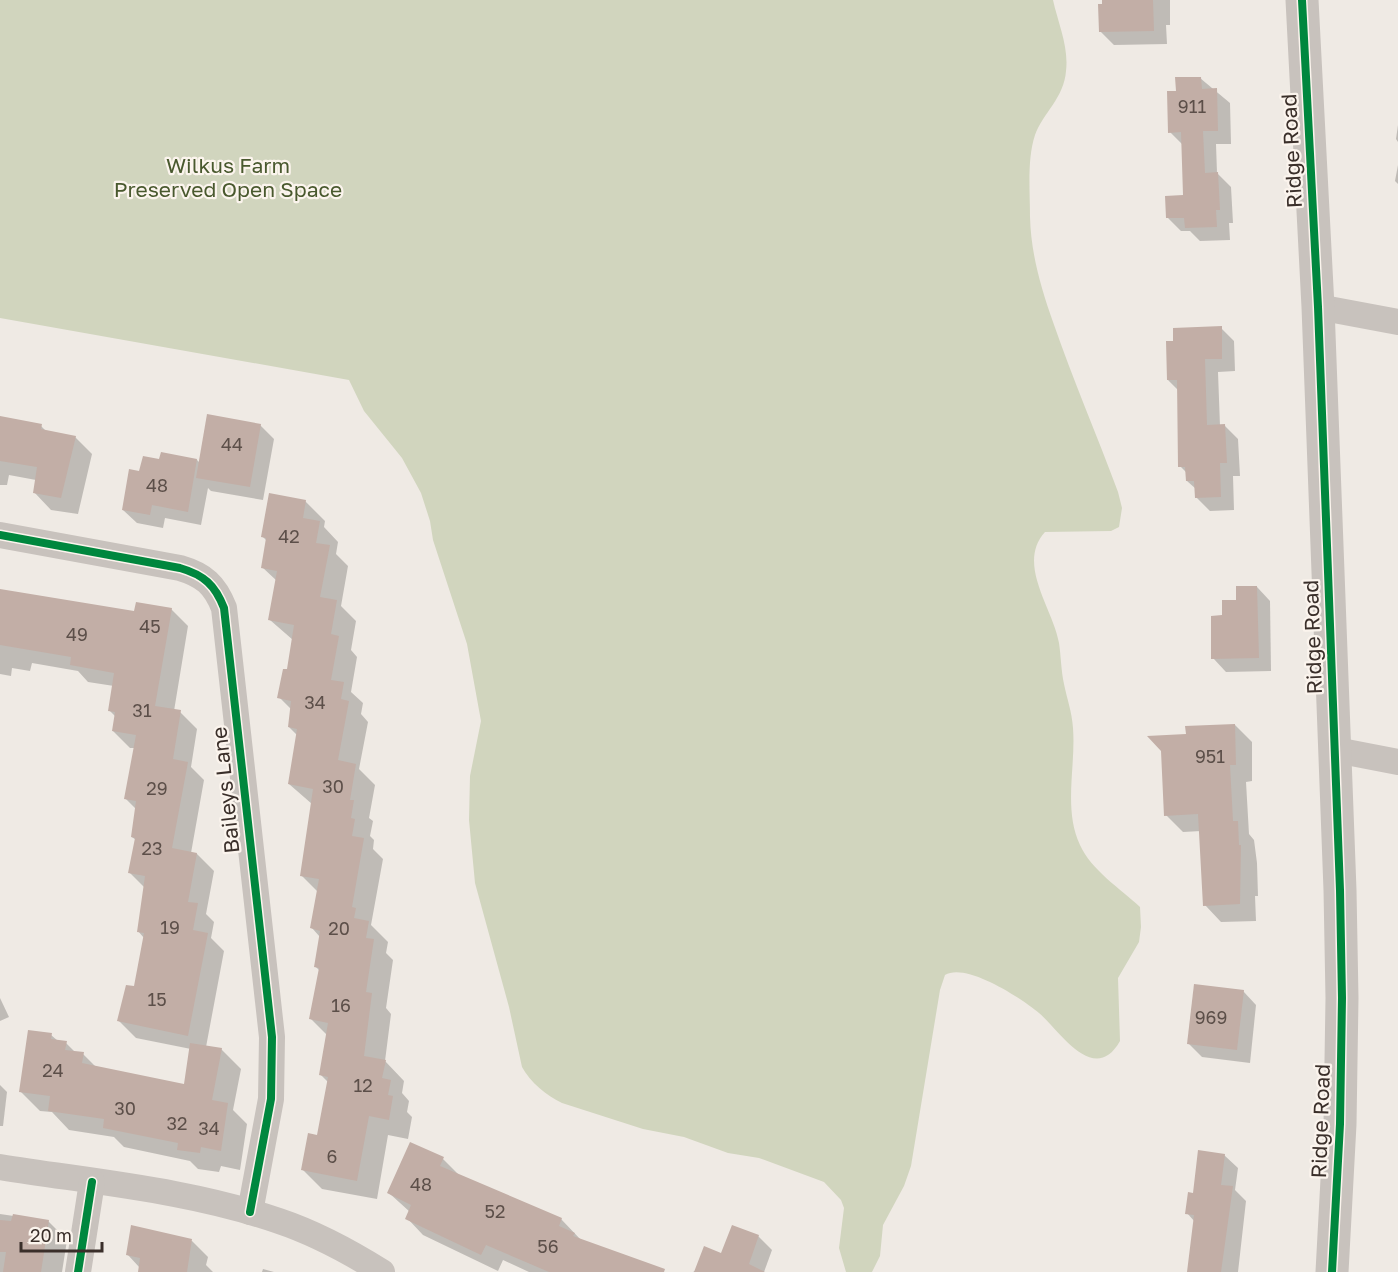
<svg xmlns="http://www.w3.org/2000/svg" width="1398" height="1272" font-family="'Golos Text',sans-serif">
<rect width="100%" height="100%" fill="#efeae4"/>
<path fill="#d1d5be" d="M 0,0 L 1053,0 C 1058,23 1069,47 1066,71 C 1064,98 1043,113 1035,135 C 1027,159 1030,191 1030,217 C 1031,254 1041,288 1053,322 C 1073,380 1097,435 1118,492 L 1122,508 L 1119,527 L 1111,531 L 1045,532 C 1016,564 1053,608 1059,643 C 1061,656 1061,670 1064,684 C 1067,699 1072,712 1073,728 C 1076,766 1063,809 1080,845 C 1091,870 1121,889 1140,907 L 1141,927 L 1139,942 L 1118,978 L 1120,1041 C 1094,1087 1059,1030 1039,1013 C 1021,998 966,962 945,975 L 940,990 L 911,1166 L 904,1186 L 883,1225 L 880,1256 L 872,1272 L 846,1272 L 839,1248 L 844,1208 L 841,1200 L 824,1182 L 759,1158 L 728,1153 L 684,1137 L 643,1129 L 562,1103 C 547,1096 530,1082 522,1067 L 509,1007 L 475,883 L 469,820 L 470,776 L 481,721 L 467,644 L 433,540 L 430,521 L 421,493 L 402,458 L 364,411 L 349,380 L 0,318 Z"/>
<g fill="#0003">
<polygon points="1122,0 1170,0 1170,25 1166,25 1167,44 1114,45 1100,31"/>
<polygon points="1200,78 1230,103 1231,144 1216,144 1217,173 1231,187 1233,223 1229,223 1230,240 1200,241 1190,231 1181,231 1168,218 1184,197 1183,145 1170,132 1177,93"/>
<polygon points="1398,125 1398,142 1396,139"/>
<polygon points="1398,165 1398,184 1395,181"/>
<polygon points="1221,328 1234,341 1235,371 1218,372 1220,426 1225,426 1238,439 1240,476 1233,476 1234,510 1210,511 1196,497 1196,489 1187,481 1187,473 1180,466 1178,390 1168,380 1174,342"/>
<polygon points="0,417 41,426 47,432 75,437 92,454 78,514 51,510 34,492 36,480 9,475 7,485 0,485"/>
<polygon points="260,425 274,439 263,500 211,491 208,488 201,525 165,518 163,528 137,523 123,510 141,473 160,461 197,460 200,463"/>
<polygon points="305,501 325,521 324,527 338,542 336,554 348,566 341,606 356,621 351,650 357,657 351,692 363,703 361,714 368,722 359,769 375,785 369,818 373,821 370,836 374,840 373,849 383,859 371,925 388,942 386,953 393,960 386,1008 391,1014 385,1061 404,1081 402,1093 409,1101 407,1112 412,1117 408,1139 388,1135 377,1199 322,1189 303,1170 318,1137 329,1083 320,1074 328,1036 311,1019 320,971 315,966 320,937 312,928 318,892 301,875 312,804 289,784 298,736 289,727 292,710 279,697 288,671 293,640 270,620 277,581 262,567 267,541 263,537"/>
<polygon points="1257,587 1270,601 1271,671 1226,672 1213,658 1224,617 1237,602"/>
<polygon points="0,591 135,612 171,609 188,626 174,711 180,712 197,729 191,767 204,780 191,853 197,854 214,871 206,914 214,922 211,938 224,951 206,1047 221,1049 241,1069 233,1110 247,1124 240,1170 221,1166 219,1172 198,1169 190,1161 124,1147 114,1137 69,1130 52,1112 40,1111 20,1091 51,1035 58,1041 66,1043 76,1053 83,1054 97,1068 186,1086 191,1049 136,1038 119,1021 135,988 144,938 138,931 145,888 129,872 136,840 132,837 136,809 125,798 135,748 130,748 113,731 116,717 109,710 114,686 88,682 78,671 32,663 30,671 12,668 11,676 0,674"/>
<polygon points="1235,725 1252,742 1252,781 1246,782 1249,834 1254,840 1257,863 1258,896 1255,896 1256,921 1221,922 1205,905 1201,831 1183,832 1166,815 1187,736"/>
<polygon points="1243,991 1256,1005 1250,1063 1202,1057 1189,1044"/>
<polygon points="0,998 9,1017 0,1021"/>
<polygon points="0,1085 7,1092 3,1126 0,1126"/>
<polygon points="1224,1155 1238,1168 1235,1190 1246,1201 1238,1272 1189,1272 1195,1222 1187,1213"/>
<polygon points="443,1159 460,1176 561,1219 581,1240 653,1272 529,1272 503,1260 498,1271 423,1235 407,1218 410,1212 389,1193"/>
<polygon points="0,1214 48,1221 67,1240 62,1272 0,1272"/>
<polygon points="758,1236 772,1250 764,1272 693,1272"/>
<polygon points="192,1241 208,1257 206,1265 213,1272 140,1272 140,1268 128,1255"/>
<polygon points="263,1269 274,1272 262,1272"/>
</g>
<g fill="#c2aea6">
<polygon points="1102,0 1153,0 1154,31 1099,32 1098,4 1102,4"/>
<polygon points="1175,77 1201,77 1202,89 1217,88 1218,131 1203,131 1205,173 1218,172 1220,210 1216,210 1217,227 1185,228 1184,218 1166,218 1165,196 1183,195 1181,132 1168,133 1167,91 1176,91"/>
<polygon points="1222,326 1222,359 1205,359 1207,425 1225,424 1227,463 1220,463 1221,497 1195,498 1194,481 1186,481 1185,467 1178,467 1177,380 1167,380 1166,341 1173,341 1173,328"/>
<polygon points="207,414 261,424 250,487 196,478"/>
<polygon points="0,416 42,424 41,429 76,436 61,498 33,493 37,467 0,461"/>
<polygon points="161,452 197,459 188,512 152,505 150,515 122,510 129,469 139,471 143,456 159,459"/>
<polygon points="269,493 306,500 303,518 320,521 316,543 330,545 320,597 337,600 331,634 339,636 331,680 344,682 341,699 349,701 338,760 356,764 350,800 354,800 351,818 355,819 352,836 364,838 352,907 356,908 354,918 369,921 366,938 374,939 366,992 372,993 364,1056 386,1060 382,1078 391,1080 388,1095 393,1096 389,1120 369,1116 357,1181 301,1170 308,1133 317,1135 328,1077 319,1075 328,1023 309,1019 319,968 314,967 320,931 310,928 319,879 300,876 313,789 288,784 297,729 288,727 291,701 277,698 283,669 287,669 294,625 268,620 277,571 261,568 266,538 261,537"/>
<polygon points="1236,586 1257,586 1259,658 1211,659 1211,616 1222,615 1222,600 1236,600"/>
<polygon points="0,589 134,611 136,602 172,608 155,706 181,710 173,759 188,762 172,848 197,853 188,902 198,903 193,930 208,933 188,1036 117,1021 126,985 134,986 144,933 137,932 145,876 128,873 135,838 131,837 136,801 124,799 136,735 112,731 115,712 108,711 114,673 70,665 71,657 0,645"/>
<polygon points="1235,724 1236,765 1230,765 1233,821 1238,821 1239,845 1241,845 1240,904 1203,906 1198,814 1164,816 1161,751 1147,736 1186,734 1185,726"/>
<polygon points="1194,984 1244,990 1237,1050 1187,1044"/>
<polygon points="28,1030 52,1033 51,1039 67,1041 65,1050 84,1052 82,1063 184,1084 190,1043 222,1048 212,1100 228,1103 221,1151 201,1147 200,1153 177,1150 178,1143 103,1128 104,1119 48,1111 50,1096 19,1092"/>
<polygon points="410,1142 444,1157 440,1166 562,1218 559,1226 575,1233 573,1236 665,1269 664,1272 549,1272 486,1245 481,1255 405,1219 411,1205 387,1193"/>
<polygon points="1198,1150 1225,1154 1221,1185 1233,1186 1221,1272 1187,1272 1194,1215 1185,1214 1188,1192 1193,1193"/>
<polygon points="13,1214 49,1220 41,1272 3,1272 6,1252 0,1252 0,1220 11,1221"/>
<polygon points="131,1225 192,1239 187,1272 138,1272 140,1258 126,1255"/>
<polygon points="732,1225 759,1235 749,1264 765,1272 694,1272 704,1246 721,1253"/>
</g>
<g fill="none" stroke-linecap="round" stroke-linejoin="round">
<g stroke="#c8c2bd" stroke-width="26">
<polyline points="1318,307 1398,322"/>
<path d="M 0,535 L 180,568 C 204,575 215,585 224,608 L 272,1037 L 271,1099 L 250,1212"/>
<polyline points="1336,750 1398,762"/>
<path d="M 0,1167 C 93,1182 190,1190 279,1221 C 315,1233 350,1252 382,1272"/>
<polyline points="78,1272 92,1182"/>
</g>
<polyline stroke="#c8c2bd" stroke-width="33" points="1302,0 1318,307 1340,890 1342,998 1340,1124 1332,1272"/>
<defs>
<g id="cycleway">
<polyline points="1302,0 1318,307 1340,890 1342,998 1340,1124 1332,1272"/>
<path d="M 0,535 L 180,568 C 204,575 215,585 224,608 L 272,1037 L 271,1099 L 250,1212"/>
<polyline points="78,1272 92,1182"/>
</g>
</defs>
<use href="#cycleway" stroke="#fbf4ed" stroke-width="11"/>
<use href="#cycleway" stroke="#00873e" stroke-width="8"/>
</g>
<g text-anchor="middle" stroke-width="4.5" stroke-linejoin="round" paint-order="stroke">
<g font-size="18" fill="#5c4f49">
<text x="1192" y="113">911</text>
<text x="232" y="451">44</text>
<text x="157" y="492">48</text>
<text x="289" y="543">42</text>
<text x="150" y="633">45</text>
<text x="77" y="641">49</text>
<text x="315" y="709">34</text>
<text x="142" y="717">31</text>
<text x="1210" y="763">951</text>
<text x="333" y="793">30</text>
<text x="157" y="795">29</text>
<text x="152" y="855">23</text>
<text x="170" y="934">19</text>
<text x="339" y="935">20</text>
<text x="157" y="1006">15</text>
<text x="341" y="1012">16</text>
<text x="1211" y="1024">969</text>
<text x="53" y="1077">24</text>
<text x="363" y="1092">12</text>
<text x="125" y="1115">30</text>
<text x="177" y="1130">32</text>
<text x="209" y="1135">34</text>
<text x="332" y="1163">6</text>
<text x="421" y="1191">48</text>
<text x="495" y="1218">52</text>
<text x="548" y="1253">56</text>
</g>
<g font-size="21" fill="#3a2f2a" stroke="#fbf4ed">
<text transform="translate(1292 151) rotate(-93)" y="7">Ridge Road</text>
<text transform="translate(1313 637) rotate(-92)" y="7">Ridge Road</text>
<text transform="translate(226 790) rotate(-96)" y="7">Baileys Lane</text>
<text transform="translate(1321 1121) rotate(-88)" y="7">Ridge Road</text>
</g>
<g font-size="21" fill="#49592e" stroke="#fbf4ed">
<text x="228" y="173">Wilkus Farm<tspan x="228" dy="24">Preserved Open Space</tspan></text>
</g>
</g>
<path d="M21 1242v9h81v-9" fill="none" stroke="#3a2f2a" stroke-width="3"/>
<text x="30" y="1242" font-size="18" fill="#3a2f2a" stroke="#fbf4ed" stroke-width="4.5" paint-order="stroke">20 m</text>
</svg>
